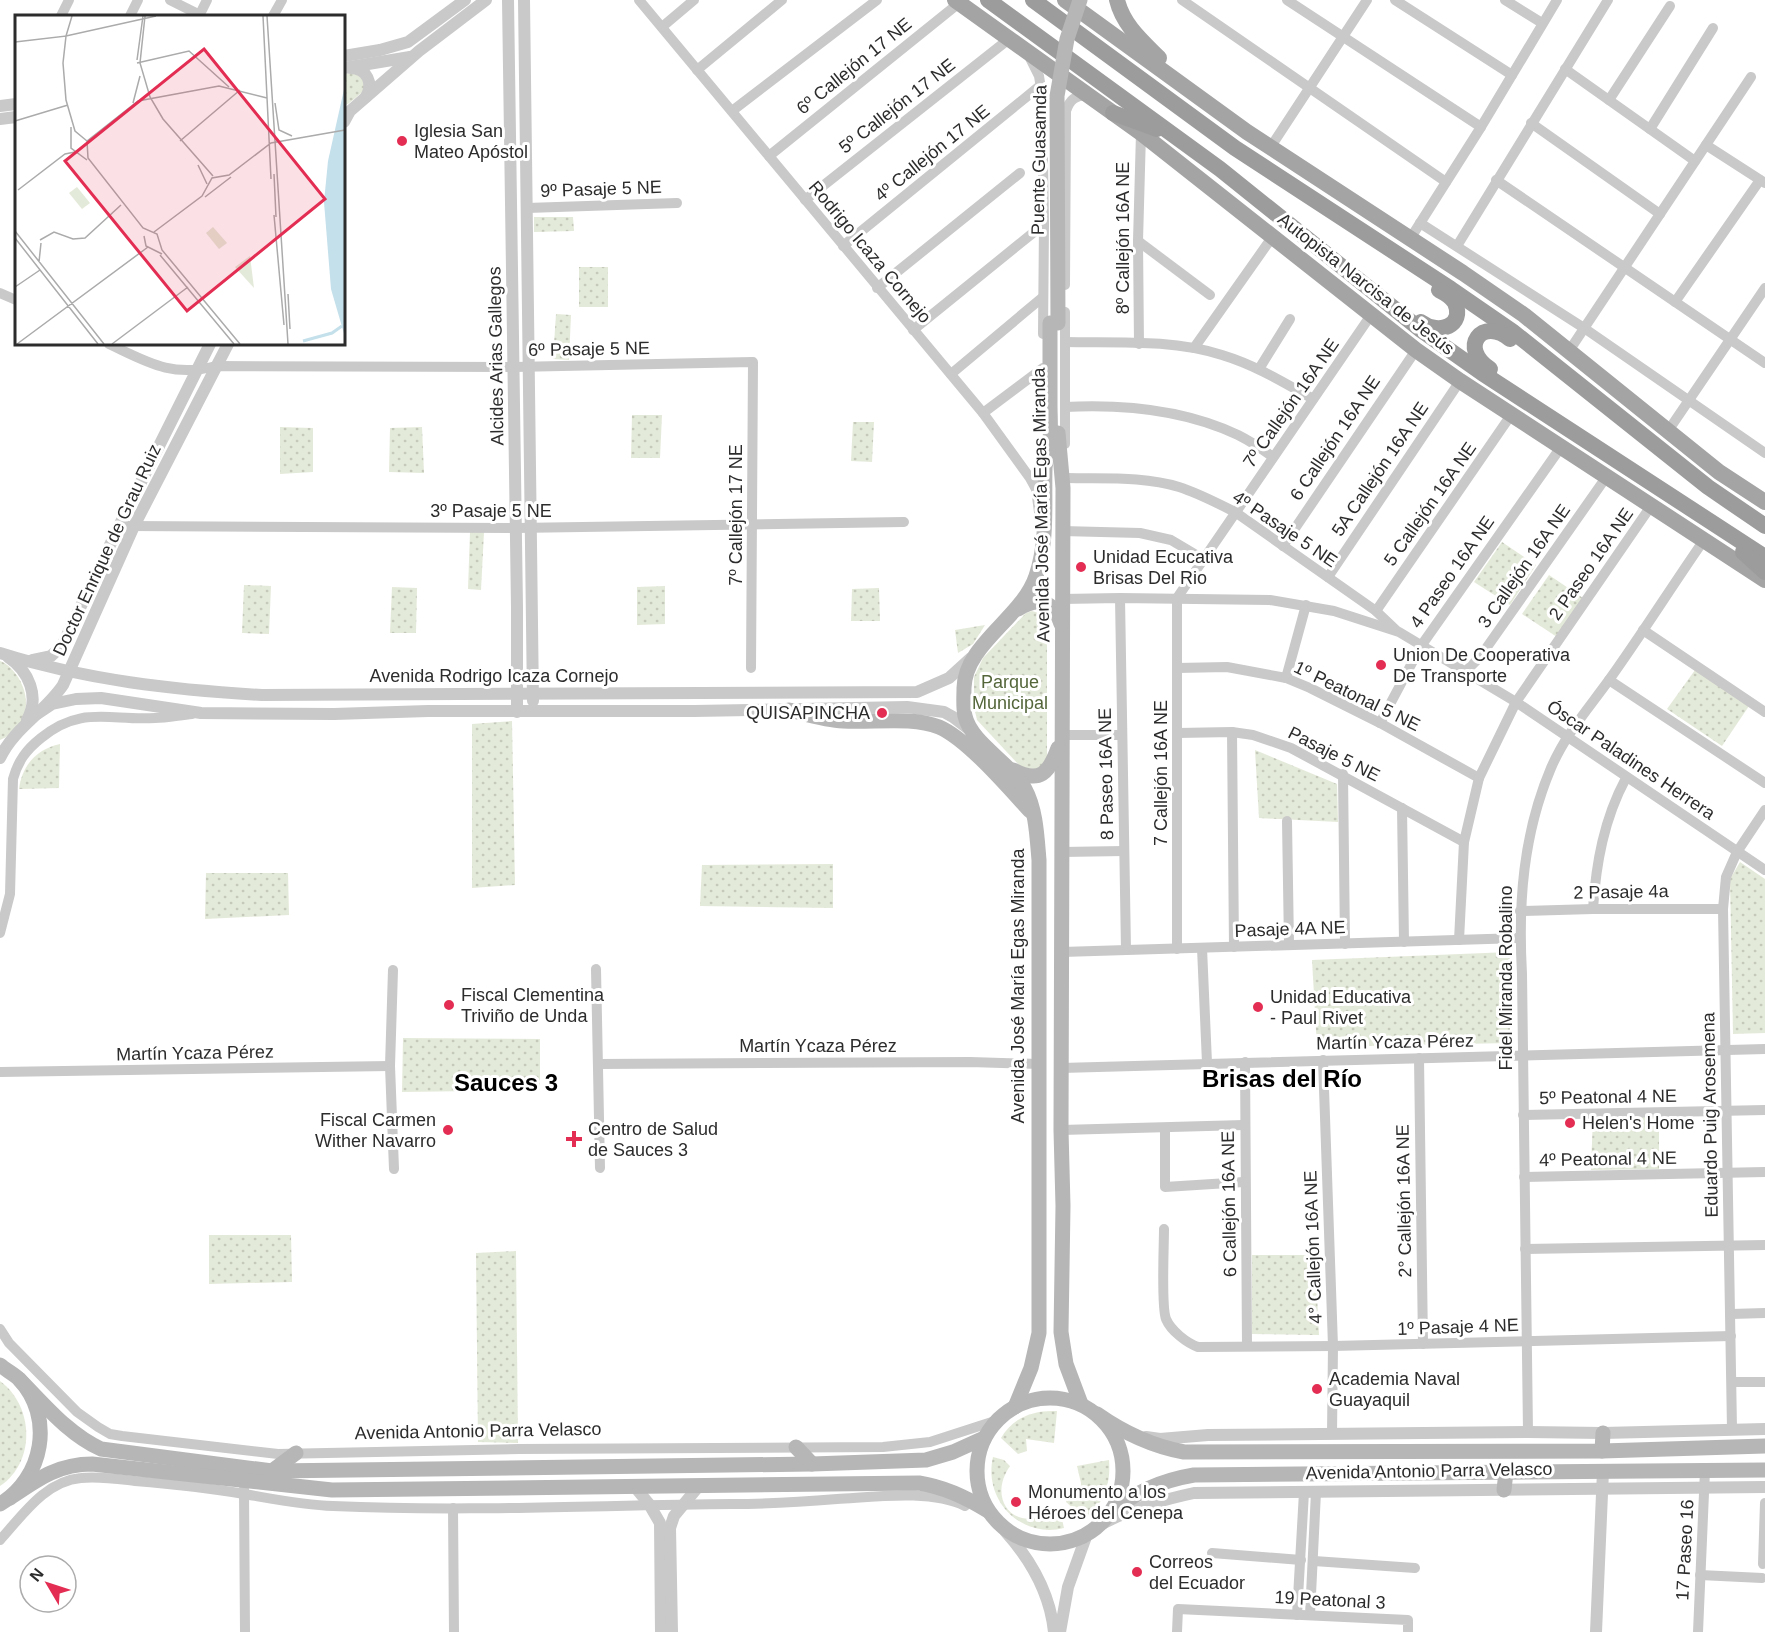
<svg xmlns="http://www.w3.org/2000/svg" width="1765" height="1632" font-family="Helvetica,sans-serif">
<defs>
<pattern id="grass-dots" width="8" height="8" patternUnits="userSpaceOnUse" patternTransform="scale(1.5)"><rect width="8" height="8" fill="#e4ead9"/><path d="M2 2h.1M6 6h.1" fill="none" stroke="#c4c9ba" stroke-width="1.8" stroke-linecap="round"/></pattern>
</defs>
<rect width="100%" height="100%" fill="#fff"/>
<g fill="url(#grass-dots)">
<polygon points="355,73 363,80 365,90 348,104 344,105 344,74"/>
<polygon points="534,217 573,217 574,231 534,232"/>
<rect x="579" y="267" width="29" height="40"/>
<polygon points="556,314 571,315 569,360 553,359"/>
<polygon points="632,415 662,415 660,458 631,458"/>
<polygon points="853,422 874,422 872,462 851,461"/>
<polygon points="280,427 313,428 313,472 280,474"/>
<polygon points="422,427 424,473 389,472 390,428"/>
<polygon points="470,532 484,532 481,590 468,589"/>
<polygon points="1502,542 1536,565 1510,605 1474,582"/>
<polygon points="1549,575 1583,598 1557,637 1522,614"/>
<polygon points="244,585 271,586 269,634 242,633"/>
<polygon points="665,586 665,624 637,625 637,587"/>
<polygon points="392,587 417,588 416,633 390,633"/>
<polygon points="879,588 880,621 851,621 852,589"/>
<polygon points="1032,611 1042,614 1047,626 1047,757 1039,769 1025,769 1018,764 977,720 974,707 974,677 983,658 1026,613"/>
<polygon points="985,625 973,644 958,653 955,630"/>
<path d="M 0,661 C 8,664 13,670 18,677 C 33,701 27,729 0,740 Z"/>
<polygon points="1695,670 1749,706 1722,746 1667,709"/>
<polygon points="512,721 515,885 472,888 472,724"/>
<path d="M 60,744 L 59,788 L 19,789 C 22,765 37,749 60,744 Z"/>
<polygon points="1255,750 1337,784 1338,822 1259,818"/>
<polygon points="1740,862 1765,879 1765,1033 1733,1034 1730,879"/>
<polygon points="833,864 833,908 700,906 702,865"/>
<polygon points="206,873 288,873 289,915 205,919"/>
<polygon points="1510,952 1510,1043 1317,1047 1312,960"/>
<polygon points="403,1038 540,1039 540,1090 402,1092"/>
<polygon points="1593,1115 1659,1115 1659,1169 1591,1170"/>
<polygon points="209,1235 291,1235 292,1282 209,1284"/>
<polygon points="516,1251 518,1443 478,1442 476,1253"/>
<polygon points="1252,1255 1315,1255 1319,1335 1252,1334"/>
<path d="M 0,1381 C 34,1406 36,1462 0,1486 Z"/>
<path d="M 1057,1411 L 1054,1443 L 1026,1439 L 1027,1451 L 1018,1454 L 1001,1438 C 1013,1417 1034,1410 1057,1411 Z"/>
<path d="M 993,1457 L 1004,1460 L 1010,1466 C 985,1502 1019,1536 1054,1509 L 1061,1515 L 1064,1528 C 1021,1539 983,1500 993,1457 Z"/>
<path d="M 1109,1460 C 1111,1484 1104,1505 1084,1518 L 1066,1502 L 1068,1492 L 1081,1493 L 1081,1483 L 1077,1466 Z"/>
</g>
<g fill="none" stroke-linecap="round" stroke-linejoin="round">
<g stroke="#c9c9c9" stroke-width="10">
<polyline points="170,0 200,15"/>
<polyline points="639,0 983,413 1030,478 1036,489 1039,512"/>
<polyline points="1182,0 1446,182"/>
<polyline points="1287,0 1481,127"/>
<polyline points="1395,0 1512,75"/>
<polyline points="1505,0 1542,23"/>
<polyline points="61,16 69,0"/>
<polyline points="130,16 138,0"/>
<polyline points="199,16 207,0"/>
<polyline points="273,16 282,0"/>
<polyline points="662,27 694,0"/>
<polyline points="1030,58 1039,76 1042,95 1044,224 1043,334"/>
<polyline points="1565,69 1695,161"/>
<polyline points="697,70 782,0"/>
<polyline points="1609,100 1670,6"/>
<polyline points="732,111 877,0"/>
<polyline points="1531,123 1660,214"/>
<polyline points="1650,129 1713,28"/>
<polyline points="1706,145 1765,183"/>
<polyline points="1270,148 1367,0"/>
<polyline points="769,156 959,3"/>
<polyline points="1496,180 1765,363"/>
<polyline points="805,200 1009,39"/>
<polyline points="527,208 677,203"/>
<polyline points="1420,223 1584,328 1765,453"/>
<polyline points="1410,239 1481,127 1557,0"/>
<polyline points="1138,241 1210,295"/>
<polyline points="843,246 1041,85"/>
<polyline points="1457,246 1608,0"/>
<path d="M 1065,285 L 1066,111 C 1070,99 1075,96 1087,95"/>
<polyline points="877,288 1020,173"/>
<polyline points="0,293 16,300"/>
<polyline points="1675,302 1760,180"/>
<polyline points="1065,312 1065,444"/>
<polyline points="913,330 1044,224"/>
<path d="M 1065,342 C 1117,343 1172,339 1222,355 C 1255,365 1283,382 1313,399"/>
<path d="M 109,344 C 147,362 172,378 216,366 L 514,367 L 753,362 L 751,668"/>
<polyline points="1139,344 1138,241 1141,133"/>
<polyline points="1194,348 1273,236"/>
<polyline points="1569,351 1751,77"/>
<polyline points="1259,369 1290,319"/>
<polyline points="951,374 1043,297"/>
<path d="M 1065,407 C 1123,404 1185,410 1238,435 C 1250,441 1262,449 1273,457"/>
<polyline points="983,413 1043,368"/>
<polyline points="1668,431 1765,288"/>
<path d="M 1067,478 C 1104,479 1144,476 1179,487 C 1198,493 1217,503 1235,512 L 1376,611 L 1396,630"/>
<polyline points="128,526 516,528 904,522"/>
<polyline points="1062,531 1140,533 1171,540 1203,559"/>
<polyline points="1283,546 1416,350"/>
<polyline points="1328,577 1460,381"/>
<polyline points="1120,598 1126,950"/>
<polyline points="1062,599 1120,598 1270,600 1334,611 1399,632 1516,702 1765,870"/>
<polyline points="1376,611 1511,415"/>
<polyline points="1643,630 1765,712"/>
<polyline points="1177,668 1227,667 1286,678 1310,688 1380,723 1479,778"/>
<polyline points="1465,672 1480,657 1607,476"/>
<polyline points="1286,678 1306,605"/>
<polyline points="1609,680 1765,783"/>
<polyline points="1380,723 1421,646 1561,447"/>
<polyline points="1232,732 1234,947"/>
<polyline points="1178,733 1232,732 1253,735 1291,748 1464,842"/>
<polyline points="1062,735 1122,735"/>
<polyline points="1343,774 1345,944"/>
<polyline points="1402,808 1404,942"/>
<polyline points="1287,821 1289,945"/>
<polyline points="1062,852 1124,851"/>
<path d="M 1593,909 C 1596,863 1604,819 1626,778"/>
<polyline points="1520,911 1593,909 1723,909"/>
<path d="M 0,933 L 10,894 L 13,779 C 18,761 26,750 41,738 C 81,705 110,721 155,718 C 167,718 180,715 192,714"/>
<polyline points="1459,940 1464,842 1479,778 1516,702 1651,506"/>
<polyline points="1202,948 1207,1063"/>
<polyline points="1177,949 1177,598 1371,315"/>
<polyline points="1062,952 1520,938"/>
<polyline points="596,969 600,1168"/>
<polyline points="393,970 390,1066 394,1169"/>
<polyline points="1419,1058 1423,1344"/>
<polyline points="1323,1060 1333,1346 1332,1434"/>
<polyline points="1245,1062 1247,1346"/>
<polyline points="598,1064 970,1062 1039,1064"/>
<polyline points="1061,1068 1765,1049"/>
<polyline points="0,1072 390,1066"/>
<polyline points="1523,1115 1765,1110"/>
<polyline points="1165,1129 1165,1187 1244,1182"/>
<polyline points="1061,1130 1244,1125"/>
<polyline points="1524,1177 1765,1172"/>
<path d="M 1164,1229 C 1164,1246 1161,1307 1166,1319 C 1171,1331 1187,1343 1198,1347 L 1333,1346 L 1731,1336"/>
<polyline points="1525,1249 1765,1245"/>
<polyline points="1731,1314 1765,1313"/>
<polyline points="0,1329 9,1343 77,1412 98,1427 110,1434 122,1436 278,1454 519,1449 883,1447 930,1442 998,1420"/>
<polyline points="1732,1382 1765,1382"/>
<polyline points="1732,1429 1723,909 1726,877 1737,852 1765,810"/>
<path d="M 1528,1432 L 1522,974 C 1518,903 1523,834 1551,768 C 1565,735 1588,709 1609,680 C 1642,634 1672,586 1704,540"/>
<polyline points="244,1489 245,1632"/>
<polyline points="453,1508 454,1632"/>
<path d="M 0,1540 C 22,1516 45,1481 81,1478 C 99,1476 118,1479 135,1481 C 172,1484 209,1488 244,1494 C 274,1499 303,1505 333,1506 C 466,1512 599,1505 732,1504 C 767,1504 802,1502 837,1499 C 874,1497 931,1489 965,1506"/>
<polyline points="1212,1553 1301,1560"/>
<polyline points="1314,1561 1415,1568"/>
<polyline points="1763,1564 1765,1503"/>
<polyline points="1700,1575 1762,1578"/>
<polyline points="1297,1615 1304,1492"/>
<polyline points="1310,1615 1316,1492"/>
<polyline points="1177,1632 1178,1609 1408,1620 1408,1632"/>
<polyline points="1698,1632 1705,1470"/>
</g>
<g stroke="#c9c9c9" stroke-width="12">
<polyline points="508,0 517,607 517,712"/>
<polyline points="524,0 533,701"/>
<polyline points="344,56 380,50 408,42 465,0"/>
<polyline points="344,68 410,57"/>
<path d="M 351,68 C 367,69 374,83 366,97"/>
<polyline points="0,106 16,104"/>
<polyline points="0,119 16,117"/>
<polyline points="344,122 350,111 419,51 486,0"/>
<path d="M 0,653 C 85,680 174,690 262,695 L 917,692 L 949,678 L 971,658"/>
<path d="M 8,657 C 29,671 40,697 27,720"/>
<polyline points="32,660 51,656 62,646 119,526 210,344"/>
<polyline points="37,714 52,704 76,699 101,698 201,713 334,714 428,711 694,711 907,707 944,712 953,717 970,730"/>
<path d="M 0,758 C 14,728 45,712 63,685 L 134,526 L 228,344"/>
<polyline points="1146,1437 1160,1439 1208,1435 1528,1432 1603,1433 1765,1429"/>
<polyline points="635,1487 649,1504 660,1523 661,1632"/>
<path d="M 1100,1525 C 1130,1509 1161,1500 1194,1493 L 1765,1487"/>
<path d="M 1005,1531 C 1031,1560 1050,1593 1054,1632"/>
<polyline points="672,1632 670,1528 674,1516 698,1487"/>
<polyline points="1060,1632 1068,1587 1087,1534"/>
<polyline points="1596,1632 1603,1471"/>
</g>
<g stroke="#b6b6b6" stroke-width="15">
<polyline points="1058,433 1063,488 1061,1130 1063,1206 1061,1332 1066,1364 1081,1404"/>
<path d="M 1018,609 C 1038,597 1054,600 1061,624"/>
<path d="M 789,710 C 806,714 825,720 843,721 C 872,723 912,716 939,727 C 967,739 1008,787 1030,811"/>
<path d="M 1013,770 C 1040,784 1049,773 1058,748"/>
<path d="M 0,1365 C 6,1370 14,1374 19,1379 C 55,1417 43,1479 0,1504"/>
<path d="M 19,1379 C 44,1404 68,1434 101,1449 L 272,1471 L 812,1464 L 926,1460 L 953,1452 L 984,1438"/>
<circle cx="1050" cy="1471" r="73"/>
<path d="M 1015,1407 L 1031,1368 L 1039,1333 L 1039,860 C 1037,837 1036,809 1025,789 C 1011,763 971,743 965,716 C 963,707 964,697 964,688 C 965,644 1022,618 1036,576 C 1048,541 1044,504 1045,468 C 1046,459 1049,450 1050,441 C 1051,429 1050,416 1050,404 C 1050,377 1050,350 1050,323"/>
<path d="M 1097,1414 C 1124,1433 1151,1446 1184,1452 L 1602,1451 L 1765,1446"/>
<polyline points="796,1447 812,1464"/>
<polyline points="1602,1451 1603,1433"/>
<polyline points="272,1471 296,1453"/>
<polyline points="1504,1490 1506,1472"/>
<path d="M 10,1498 C 38,1479 58,1464 92,1464 L 332,1490 L 919,1483 C 944,1487 966,1497 988,1511"/>
<path d="M 1111,1512 C 1135,1492 1164,1480 1194,1475 L 1765,1470"/>
</g>
<g stroke="#a4a4a4" stroke-width="16">
<polyline points="955,0 1141,133 1416,350 1460,381 1765,580"/>
<polyline points="1065,0 1247,132 1463,273 1524,315 1719,472 1765,502"/>
<path d="M 1117,0 C 1123,25 1142,41 1159,58"/>
</g>
<g stroke="#9c9c9c" stroke-width="16">
<polyline points="988,0 1220,169 1421,330 1482,373 1765,557"/>
<polyline points="1033,0 1235,148 1451,289 1512,331 1708,487 1765,526"/>
<polyline points="1113,113 1157,129"/>
<path d="M 1421,322 C 1439,336 1465,325 1455,303 C 1452,297 1445,293 1439,290"/>
<path d="M 1490,369 C 1458,348 1482,316 1510,339"/>
<polyline points="1743,552 1765,572"/>
</g>
<polyline stroke="#b6b6b6" stroke-width="15" points="1058,323 1057,96 1067,39 1080,0"/>
</g>
<g fill="#e32d52" stroke="#fff" stroke-width="2">
<circle cx="402" cy="141" r="6"/>
<circle cx="1081" cy="567" r="6"/>
<circle cx="1381" cy="665" r="6"/>
<circle cx="882" cy="713" r="6"/>
<circle cx="449" cy="1005" r="6"/>
<circle cx="1258" cy="1007" r="6"/>
<circle cx="1570" cy="1123" r="6"/>
<circle cx="448" cy="1130" r="6"/>
<path d="M571 1130h6v6h6v6h-6v6h-6v-6h-6v-6h6z"/>
<circle cx="1317" cy="1389" r="6"/>
<circle cx="1016" cy="1502" r="6"/>
<circle cx="1137" cy="1572" r="6"/>
</g>
<g text-anchor="middle" stroke-width="6" stroke-linejoin="round" paint-order="stroke">
<g font-size="18" fill="#2c2c2c" stroke="#fff">
<text transform="translate(854 66) rotate(-39)" y="6">6º Callejón 17 NE</text>
<text transform="translate(897 106) rotate(-38)" y="6">5º Callejón 17 NE</text>
<text transform="translate(932 153) rotate(-39)" y="6">4º Callejón 17 NE</text>
<text transform="translate(1039 160) rotate(-89)" y="6">Puente Guasamda</text>
<text transform="translate(601 189) rotate(-2)" y="6">9º Pasaje 5 NE</text>
<text transform="translate(1123 238) rotate(-90)" y="6">8º Callejón 16A NE</text>
<text transform="translate(870 252) rotate(50)" y="6">Rodrigo Icaza Cornejo</text>
<text transform="translate(1366 284) rotate(38)" y="6">Autopista Narcisa de Jesús</text>
<text transform="translate(589 349) rotate(-1)" y="6">6º Pasaje 5 NE</text>
<text transform="translate(496 356) rotate(-91)" y="6">Alcides Arias Gallegos</text>
<text transform="translate(1291 403) rotate(-55)" y="6">7º Callejón 16A NE</text>
<text transform="translate(1335 438) rotate(-56)" y="6">6 Callejón 16A NE</text>
<text transform="translate(1380 469) rotate(-56)" y="6">5A Callejón 16A NE</text>
<text transform="translate(1430 504) rotate(-55)" y="6">5 Callejón 16A NE</text>
<text transform="translate(1041 505) rotate(-91)" y="6">Avenida José María Egas Miranda</text>
<text x="491" y="517">3º Pasaje 5 NE</text>
<text transform="translate(736 515) rotate(-90)" y="6">7º Callejón 17 NE</text>
<text transform="translate(1285 529) rotate(34)" y="6">4º Pasaje 5 NE</text>
<text transform="translate(107 550) rotate(-65)" y="6">Doctor Enrique de Grau Ruiz</text>
<text transform="translate(1591 564) rotate(-55)" y="6">2 Paseo 16A NE</text>
<text transform="translate(1524 566) rotate(-55)" y="6">3 Callejón 16A NE</text>
<text transform="translate(1452 572) rotate(-55)" y="6">4 Paseo 16A NE</text>
<text x="494" y="682">Avenida Rodrigo Icaza Cornejo</text>
<text transform="translate(1357 696) rotate(26)" y="6">1º Peatonal 5 NE</text>
<text transform="translate(1334 754) rotate(27)" y="6">Pasaje 5 NE</text>
<text transform="translate(1631 760) rotate(34)" y="6">Óscar Paladines Herrera</text>
<text transform="translate(1161 773) rotate(-90)" y="6">7 Callejón 16A NE</text>
<text transform="translate(1106 774) rotate(-91)" y="6">8 Paseo 16A NE</text>
<text transform="translate(1621 892) rotate(-1)" y="6">2 Pasaje 4a</text>
<text transform="translate(1290 929) rotate(-2)" y="6">Pasaje 4A NE</text>
<text transform="translate(1506 978) rotate(-90)" y="6">Fidel Miranda Robalino</text>
<text transform="translate(1018 986) rotate(-90)" y="6">Avenida José María Egas Miranda</text>
<text transform="translate(1395 1042) rotate(-1)" y="6">Martín Ycaza Pérez</text>
<text x="818" y="1052">Martín Ycaza Pérez</text>
<text transform="translate(195 1053) rotate(-1)" y="6">Martín Ycaza Pérez</text>
<text transform="translate(1608 1097) rotate(-1)" y="6">5º Peatonal 4 NE</text>
<text transform="translate(1710 1115) rotate(-91)" y="6">Eduardo Puig Arosemena</text>
<text transform="translate(1608 1159) rotate(-1)" y="6">4º Peatonal 4 NE</text>
<text transform="translate(1404 1201) rotate(-91)" y="6">2° Callejón 16A NE</text>
<text transform="translate(1229 1204) rotate(-91)" y="6">6 Callejón 16A NE</text>
<text transform="translate(1313 1247) rotate(-92)" y="6">4° Callejón 16A NE</text>
<text transform="translate(1458 1327) rotate(-2)" y="6">1º Pasaje 4 NE</text>
<text transform="translate(478 1431) rotate(-1)" y="6">Avenida Antonio Parra Velasco</text>
<text transform="translate(1429 1471) rotate(-1)" y="6">Avenida Antonio Parra Velasco</text>
<text transform="translate(1685 1550) rotate(-87)" y="6">17 Paseo 16</text>
<text transform="translate(1330 1600) rotate(3)" y="6">19 Peatonal 3</text>
</g>
<g font-size="18" fill="#2c2c2c" stroke="#fff" text-anchor="start">
<text x="414" y="137">Iglesia San<tspan x="414" dy="21">Mateo Apóstol</tspan></text>
<text x="1093" y="563">Unidad Ecucativa<tspan x="1093" dy="21">Brisas Del Rio</tspan></text>
<text x="1393" y="661">Union De Cooperativa<tspan x="1393" dy="21">De Transporte</tspan></text>
<text x="870" y="719" text-anchor="end">QUISAPINCHA</text>
<text x="461" y="1001">Fiscal Clementina<tspan x="461" dy="21">Triviño de Unda</tspan></text>
<text x="1270" y="1003">Unidad Educativa<tspan x="1270" dy="21">- Paul Rivet</tspan></text>
<text x="436" y="1126" text-anchor="end">Fiscal Carmen<tspan x="436" dy="21">Wither Navarro</tspan></text>
<text x="1582" y="1129">Helen's Home</text>
<text x="588" y="1135">Centro de Salud<tspan x="588" dy="21">de Sauces 3</tspan></text>
<text x="1329" y="1385">Academia Naval<tspan x="1329" dy="21">Guayaquil</tspan></text>
<text x="1028" y="1498">Monumento a los<tspan x="1028" dy="21">Héroes del Cenepa</tspan></text>
<text x="1149" y="1568">Correos<tspan x="1149" dy="21">del Ecuador</tspan></text>
</g>
<g font-size="18" fill="#54663a" stroke="#fff">
<text x="1010" y="688">Parque<tspan x="1010" dy="21">Municipal</tspan></text>
</g>
<g font-size="24" font-weight="bold" fill="#000" stroke="#fff">
<text x="1282" y="1087">Brisas del Río</text>
<text x="506" y="1091">Sauces 3</text>
</g>
</g>
<g transform="translate(15 15)">
<rect width="330" height="330" fill="#fff"/>
<path d="M 62,172 L 75,188 L 67,194 L 54,178 ZM 198,212 L 212,228 L 204,234 L 191,218 ZM 235,241 L 239,273 L 220,252 Z" fill="#e4ead9"/>
<path d="M 330,70 L 330,322 L 316,274 L 309,187 L 313,146 Z" fill="#c4e0ea"/>
<path fill="none" stroke="#c4e0ea" stroke-width="3" d="M 288,326 L 317,318 L 327,311"/>
<path fill="none" stroke="#ababab" stroke-width="1.5" d="M 57,1 L 51,21 L 141,1M 130,1 L 125,48 L 135,82 L 148,104 L 198,161M 248,1 L 256,164M 252,1 L 273,329M 0,27 L 51,21 L 48,48 L 51,85 L 60,116 L 72,126 L 73,143 L 128,213 L 142,219 L 147,235 L 225,329M 122,45 L 128,1M 122,48 L 174,36 L 214,72M 118,88 L 125,61M 260,88 L 264,115 L 277,121M 0,106 L 53,90M 56,112 L 56,133 L 72,145M 72,126 L 123,86 L 204,71 L 252,83M 165,126 L 225,75M 183,150 L 192,169M 259,159 L 261,202M 3,175 L 50,139 L 60,137M 190,182 L 216,162M 259,200 L 269,310M 0,216 L 89,329M 139,217 L 187,181 L 197,163 L 214,160 L 256,128 L 330,115M 129,221 L 131,231 L 147,239M 0,223 L 83,329M 25,225 L 39,217 L 58,224 L 70,223 L 106,190M 145,240 L 219,329M 24,247 L 26,228M 0,272 L 25,255M 273,279 L 275,314M 2,329 L 133,232M 97,329 L 173,272"/>
<path fill="#e32d52" fill-opacity="0.15" stroke="#e32d52" stroke-width="3" d="M 189,34 L 310,184 L 172,296 L 50,146 Z"/>
<rect width="330" height="330" fill="none" stroke="#2c2c2c" stroke-width="3"/>
</g>
<g transform="translate(48 1584) rotate(309)"><circle r="28" fill="#ffffff" stroke="#ababab" stroke-width="1.5"/>
<path d="M0-4.5L10 22L0 15L-10 22Z" fill="#e32d52"/>
<text y="-9" font-size="16" font-weight="bold" text-anchor="middle" fill="#2c2c2c">N</text>
</g>
</svg>
